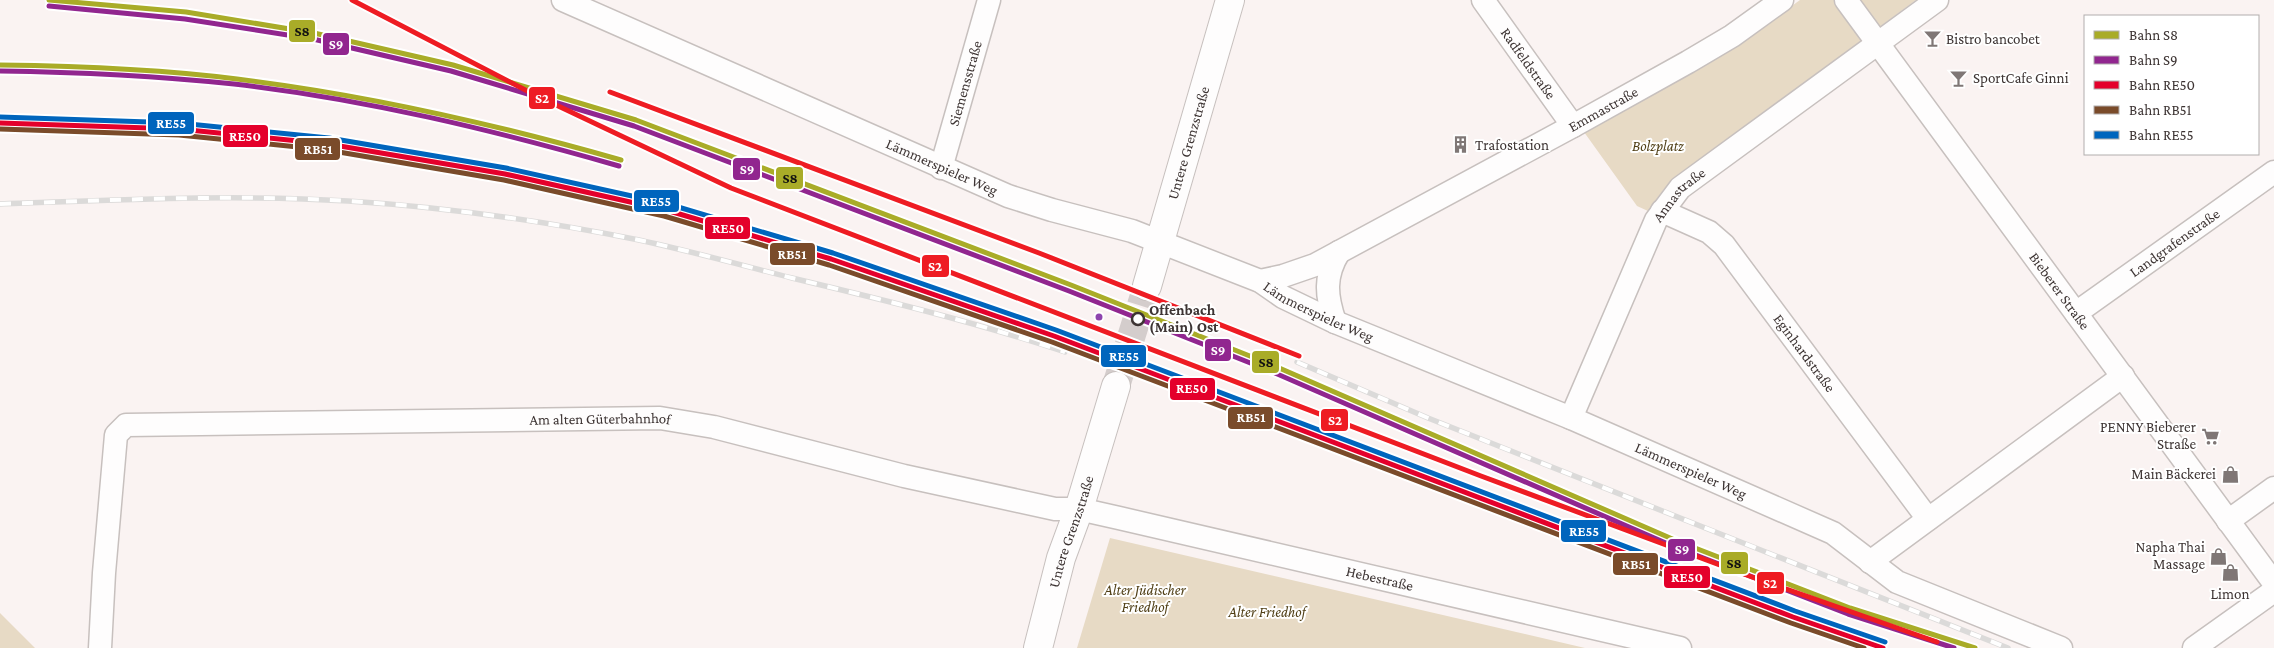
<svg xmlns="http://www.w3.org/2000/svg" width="2274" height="648" font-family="'Crimson Pro',serif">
<rect width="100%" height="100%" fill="#faf3f2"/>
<g fill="#e7dac5">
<polygon points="1800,0 1916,0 1675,179 1664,189 1648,211 1637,206 1584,132 1752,35"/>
<polygon points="1110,538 1585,648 1077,648"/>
<polygon points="0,613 35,648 0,648"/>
</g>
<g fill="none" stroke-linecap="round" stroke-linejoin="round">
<polyline stroke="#d4cdcc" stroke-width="28" stroke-dasharray="28 14" stroke-linecap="butt" points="1116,386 1147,286"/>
<defs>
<g id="minor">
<path id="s1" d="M 563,0 L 1008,196 L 1052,210 L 1132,231 L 1260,281 L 1283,297 L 1335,322 L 1571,418 L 1833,533 L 1897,582 L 2061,648"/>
<path id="s2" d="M 1483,0 L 1573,126"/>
<path id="s3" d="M 1846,0 L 2274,583"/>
<path id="s4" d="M 941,168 L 989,0"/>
<path id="s5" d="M 1662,211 L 1709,232 L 1724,245 L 1928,519"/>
<path id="s6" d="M 1260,281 L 1283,276 L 1315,265 L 1573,126 L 1688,62 L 1732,36 L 1782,0"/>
<path id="s7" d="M 2076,313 L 2274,172"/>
<path d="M 1335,322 C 1326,296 1324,276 1339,252"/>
<path id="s8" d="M 1571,418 L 1656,220 L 1680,188 L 1937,0"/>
<polyline points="2228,521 2274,488"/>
<polyline points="1870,562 2123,376"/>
<path id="s9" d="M 100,648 L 104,573 L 116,435 L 126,425 L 660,418 L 714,427 L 904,476 L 1055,509 L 1079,509 L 1119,518 L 1680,648"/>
<polyline points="2194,648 2274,591"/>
</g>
<g id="major">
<path id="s10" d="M 1147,286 L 1230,0"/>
<path id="s11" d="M 1038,648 L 1061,558 L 1079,509 L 1116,386"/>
</g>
</defs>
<use href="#minor" stroke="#c7c0be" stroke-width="25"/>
<use href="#major" stroke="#c7c0be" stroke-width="30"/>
<use href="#minor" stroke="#fefdfd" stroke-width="22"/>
<use href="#major" stroke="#fefdfd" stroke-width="28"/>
<defs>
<g id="rail">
<path d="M 0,204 C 116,200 232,194 348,201 C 445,207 543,221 639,240 C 690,251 741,265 792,278 C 884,300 975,322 1065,352"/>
<polyline points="1297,362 1428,418 2008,648"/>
</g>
</defs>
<use href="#rail" stroke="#dbdad9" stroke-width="5.5"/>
<use href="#rail" stroke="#fff" stroke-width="4" stroke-dasharray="11" stroke-linecap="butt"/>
<defs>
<g id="rail-1">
<polyline points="49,0 186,12 314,33 453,65 636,120 1071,285 1270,364 1677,541 1850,608 1975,648"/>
<path d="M 0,65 C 79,66 159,69 237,79 C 368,95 495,124 621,160"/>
</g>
<g id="rail-2">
<polyline points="49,6 185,19 313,39 451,71 634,126 1069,291 1268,370 1675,547 1848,614 1954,648"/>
<path d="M 0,71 C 78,72 156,76 234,84 C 365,99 493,130 619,166"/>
</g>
<polyline id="rail-3" points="0,123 179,129 328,144 505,174 666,210 831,259 1054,336 1793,617 1883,648"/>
<polyline id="rail-4" points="0,129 179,135 327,150 504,180 664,216 829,265 1052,342 1791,623 1864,648"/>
<polyline id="rail-5" points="0,117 179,123 329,138 506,168 668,204 833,253 1056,330 1795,611 1885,642"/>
<g id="rail-6">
<polyline points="352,0 535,95 731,188 1481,476 1752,577 1937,642"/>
<polyline points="610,92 1039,253 1299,356"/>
</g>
</defs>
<use href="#rail-1" stroke="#fff" stroke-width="9"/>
<use href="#rail-2" stroke="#fff" stroke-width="9"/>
<use href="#rail-3" stroke="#fff" stroke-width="9"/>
<use href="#rail-4" stroke="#fff" stroke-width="9"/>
<use href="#rail-5" stroke="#fff" stroke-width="9"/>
<use href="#rail-6" stroke="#fff" stroke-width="9"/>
<use href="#rail-1" stroke="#a9ac28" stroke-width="5"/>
<use href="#rail-2" stroke="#91268f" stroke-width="5"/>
<use href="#rail-3" stroke="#e4002b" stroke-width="5"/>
<use href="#rail-4" stroke="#7a4b2a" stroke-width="5"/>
<use href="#rail-5" stroke="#0065bd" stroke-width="5"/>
<use href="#rail-6" stroke="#ee1c23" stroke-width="5"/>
</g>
<defs>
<symbol id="bar-bare" viewBox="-9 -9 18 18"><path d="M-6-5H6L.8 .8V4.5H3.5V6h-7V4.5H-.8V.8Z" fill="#7f7776" stroke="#fff" stroke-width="2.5" paint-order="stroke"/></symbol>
<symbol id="building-bare" viewBox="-9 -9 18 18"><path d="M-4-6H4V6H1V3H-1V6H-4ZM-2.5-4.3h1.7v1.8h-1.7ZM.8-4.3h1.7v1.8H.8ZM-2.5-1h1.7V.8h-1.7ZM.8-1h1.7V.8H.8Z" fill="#7f7776" stroke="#fff" stroke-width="2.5" paint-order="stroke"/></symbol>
<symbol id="supermarket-bare" viewBox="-9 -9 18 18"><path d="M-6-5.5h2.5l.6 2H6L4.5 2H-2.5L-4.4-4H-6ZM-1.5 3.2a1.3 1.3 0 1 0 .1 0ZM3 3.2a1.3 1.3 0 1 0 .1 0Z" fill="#7f7776" stroke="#fff" stroke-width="2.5" paint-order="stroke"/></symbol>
<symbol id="shop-bare" viewBox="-9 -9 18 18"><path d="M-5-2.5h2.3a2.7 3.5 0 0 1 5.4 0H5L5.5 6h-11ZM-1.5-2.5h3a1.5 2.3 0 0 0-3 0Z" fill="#7f7776" stroke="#fff" stroke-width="2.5" paint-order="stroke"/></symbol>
</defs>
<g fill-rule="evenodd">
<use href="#bar-bare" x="1920" y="26" width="25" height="25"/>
<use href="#bar-bare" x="1946" y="66" width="25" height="25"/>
<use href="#building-bare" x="1448" y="132" width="25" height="25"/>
<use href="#supermarket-bare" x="2198" y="424" width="25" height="25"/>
<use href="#shop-bare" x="2218" y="462" width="25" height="25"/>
<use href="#shop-bare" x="2206" y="544" width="25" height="25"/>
<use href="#shop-bare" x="2218" y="560" width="25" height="25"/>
</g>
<circle fill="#8e44ad" stroke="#fff" stroke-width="2" cx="1099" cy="317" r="4.5"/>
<circle fill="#fff" stroke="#3d3433" stroke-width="2.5" cx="1138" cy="319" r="6"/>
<g text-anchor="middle" stroke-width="4" stroke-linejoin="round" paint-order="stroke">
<g font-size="15" fill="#3d3433" stroke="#fff" text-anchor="start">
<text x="1946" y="44">Bistro bancobet</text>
<text x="1973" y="83">SportCafe Ginni</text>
<text x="1475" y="150">Trafostation</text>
<text x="2196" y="432" text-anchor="end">PENNY Bieberer<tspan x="2196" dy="17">Straße</tspan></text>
<text x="2216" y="479" text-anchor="end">Main Bäckerei</text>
<text x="2205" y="552" text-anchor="end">Napha Thai<tspan x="2205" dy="17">Massage</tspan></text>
<text x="2230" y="599" text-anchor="middle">Limon</text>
</g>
<g font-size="15" fill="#3d3433" stroke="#fff">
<text dy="5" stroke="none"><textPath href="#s2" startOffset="78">Radfeldstraße</textPath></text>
<text dy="5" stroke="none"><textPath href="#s4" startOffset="88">Siemensstraße</textPath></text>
<text dy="5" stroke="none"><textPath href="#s6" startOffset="385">Emmastraße</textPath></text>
<text dy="5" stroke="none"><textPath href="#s10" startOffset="149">Untere Grenzstraße</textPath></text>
<text dy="5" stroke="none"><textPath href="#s1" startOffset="414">Lämmerspieler Weg</textPath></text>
<text dy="5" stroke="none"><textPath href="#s8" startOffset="250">Annastraße</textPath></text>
<text dy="5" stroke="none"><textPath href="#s7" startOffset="121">Landgrafenstraße</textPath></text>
<text dy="5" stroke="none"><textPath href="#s3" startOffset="361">Bieberer Straße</textPath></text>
<text dy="5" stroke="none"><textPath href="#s1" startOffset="819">Lämmerspieler Weg</textPath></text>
<text dy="5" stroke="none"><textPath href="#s5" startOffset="206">Eginhardstraße</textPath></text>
<text dy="5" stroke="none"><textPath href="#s9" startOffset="702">Am alten Güterbahnhof</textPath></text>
<text dy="5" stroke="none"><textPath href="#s1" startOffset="1224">Lämmerspieler Weg</textPath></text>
<text dy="5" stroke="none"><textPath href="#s11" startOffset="121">Untere Grenzstraße</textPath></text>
<text dy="5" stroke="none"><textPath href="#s9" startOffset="1500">Hebestraße</textPath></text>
</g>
<g font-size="15" font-style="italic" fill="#503f16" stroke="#fff">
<text x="1658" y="151">Bolzplatz</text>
<text x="1145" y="595">Alter Jüdischer<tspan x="1145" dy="17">Friedhof</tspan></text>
<text x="1267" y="617">Alter Friedhof</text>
</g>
<g font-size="15" font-weight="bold" fill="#3d3433" stroke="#fff" text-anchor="start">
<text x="1149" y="315">Offenbach<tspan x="1149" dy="17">(Main) Ost</tspan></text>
</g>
</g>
<g stroke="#fff" stroke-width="2">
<rect x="288" y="19" width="28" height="24" rx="5" fill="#a9ac28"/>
<rect x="322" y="32" width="28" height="24" rx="5" fill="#91268f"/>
<rect x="528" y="86" width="28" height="24" rx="5" fill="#ee1c23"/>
<rect x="147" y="111" width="48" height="24" rx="5" fill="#0065bd"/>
<rect x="222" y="124" width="47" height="24" rx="5" fill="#e4002b"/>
<rect x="294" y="137" width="47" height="24" rx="5" fill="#7a4b2a"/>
<rect x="732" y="157" width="29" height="24" rx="5" fill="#91268f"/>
<rect x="775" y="166" width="29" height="24" rx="5" fill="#a9ac28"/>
<rect x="633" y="189" width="47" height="24" rx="5" fill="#0065bd"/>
<rect x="704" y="216" width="47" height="24" rx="5" fill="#e4002b"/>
<rect x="769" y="242" width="47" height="24" rx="5" fill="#7a4b2a"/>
<rect x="921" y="254" width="29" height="24" rx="5" fill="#ee1c23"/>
<rect x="1204" y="338" width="28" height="24" rx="5" fill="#91268f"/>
<rect x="1100" y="344" width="47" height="24" rx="5" fill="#0065bd"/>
<rect x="1251" y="350" width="29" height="24" rx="5" fill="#a9ac28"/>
<rect x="1169" y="377" width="47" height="24" rx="5" fill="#e4002b"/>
<rect x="1227" y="406" width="47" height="24" rx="5" fill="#7a4b2a"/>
<rect x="1320" y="408" width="29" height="24" rx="5" fill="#ee1c23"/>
<rect x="1560" y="519" width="47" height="24" rx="5" fill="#0065bd"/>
<rect x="1667" y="538" width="29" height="24" rx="5" fill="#91268f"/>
<rect x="1720" y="551" width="29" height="24" rx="5" fill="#a9ac28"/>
<rect x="1612" y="552" width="47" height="24" rx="5" fill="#7a4b2a"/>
<rect x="1663" y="565" width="48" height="24" rx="5" fill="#e4002b"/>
<rect x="1756" y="571" width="29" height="24" rx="5" fill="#ee1c23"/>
</g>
<g font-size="14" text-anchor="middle" font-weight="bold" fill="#fff">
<text x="336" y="49">S9</text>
<text x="542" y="103">S2</text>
<text x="171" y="128">RE55</text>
<text x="245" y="141">RE50</text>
<text x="318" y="154">RB51</text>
<text x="747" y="174">S9</text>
<text x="656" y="206">RE55</text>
<text x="728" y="233">RE50</text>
<text x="792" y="259">RB51</text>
<text x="935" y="271">S2</text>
<text x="1218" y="355">S9</text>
<text x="1124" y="361">RE55</text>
<text x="1192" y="393">RE50</text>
<text x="1251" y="422">RB51</text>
<text x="1335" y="425">S2</text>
<text x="1584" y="536">RE55</text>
<text x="1682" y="554">S9</text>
<text x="1636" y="569">RB51</text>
<text x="1687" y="582">RE50</text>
<text x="1770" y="588">S2</text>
</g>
<g font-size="14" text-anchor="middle" font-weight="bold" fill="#111">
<text x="302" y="36">S8</text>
<text x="790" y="183">S8</text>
<text x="1266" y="367">S8</text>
<text x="1734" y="568">S8</text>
</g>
<rect x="2084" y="15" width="175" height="140" fill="#ffffff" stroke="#b1aead"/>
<rect x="2094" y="31" width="25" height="8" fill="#a9ac28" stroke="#b1aead"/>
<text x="2129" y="40" font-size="15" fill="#3d3433">Bahn S8</text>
<rect x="2094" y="56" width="25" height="8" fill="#91268f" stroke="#b1aead"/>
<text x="2129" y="65" font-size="15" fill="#3d3433">Bahn S9</text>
<rect x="2094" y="81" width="25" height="8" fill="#e4002b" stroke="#b1aead"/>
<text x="2129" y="90" font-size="15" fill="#3d3433">Bahn RE50</text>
<rect x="2094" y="106" width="25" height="8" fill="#7a4b2a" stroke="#b1aead"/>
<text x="2129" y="115" font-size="15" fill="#3d3433">Bahn RB51</text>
<rect x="2094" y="131" width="25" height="8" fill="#0065bd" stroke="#b1aead"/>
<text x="2129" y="140" font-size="15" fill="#3d3433">Bahn RE55</text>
</svg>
